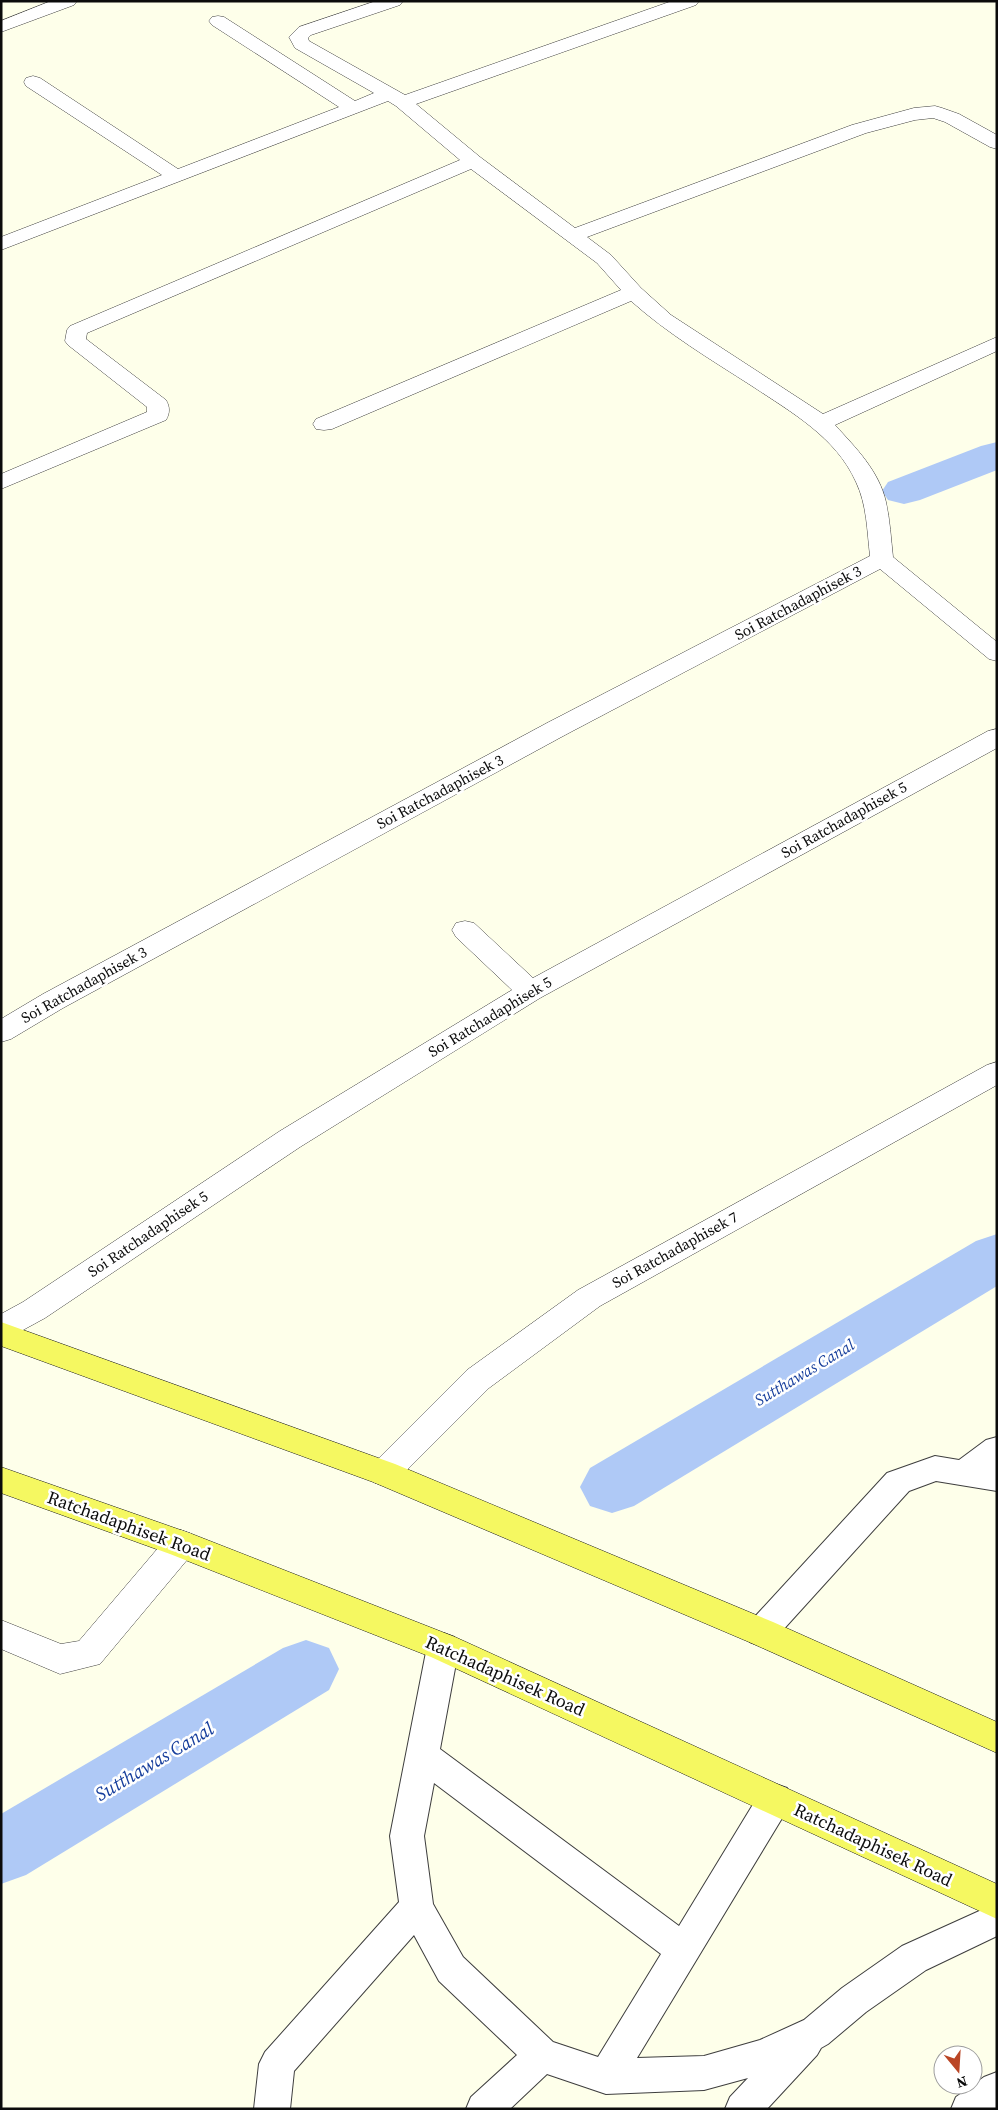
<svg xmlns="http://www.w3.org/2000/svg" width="998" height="2110" font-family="'Source Serif 4',serif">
<rect width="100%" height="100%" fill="#feffea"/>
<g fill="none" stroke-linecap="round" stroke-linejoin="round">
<g fill="#afc9f6" fill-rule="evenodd">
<polygon points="997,442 997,470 920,500 904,504 888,500 882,491 888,482 981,446"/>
<polygon points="997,1234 997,1286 634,1506 612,1513 590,1506 580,1487 590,1468 976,1241"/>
<polygon points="306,1640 329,1648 339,1669 329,1690 26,1875 1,1884 1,1814 283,1648"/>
</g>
<defs>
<g id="service">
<polygon points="997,1437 997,1491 936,1481 909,1491 772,1642 761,1646 750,1642 745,1632 750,1622 887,1473 935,1456 959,1460 986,1440"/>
<path d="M 443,1633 L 454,1637 L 459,1647 L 440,1749 L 679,1926 L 763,1788 L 775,1784 L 787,1788 L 791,1799 L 787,1810 L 637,2058 L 704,2056 L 760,2040 L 804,2020 L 842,1988 L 902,1946 L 997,1903 L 997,1936 L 926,1970 L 866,2012 L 828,2044 L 821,2048 L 817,2055 L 767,2109 L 725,2109 L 730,2097 L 748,2078 L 704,2090 L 606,2094 L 547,2074 L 510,2109 L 466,2109 L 471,2097 L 517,2055 L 439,1981 L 414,1935 L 294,2071 L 290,2109 L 254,2109 L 259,2064 L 265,2052 L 399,1902 L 390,1836 L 427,1647 L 432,1637 ZM 434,1783 L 661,1954 L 598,2057 L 553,2042 L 463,1957 L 433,1904 L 424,1836 Z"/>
<polygon points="997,2072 997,2109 951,2109 956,2097 984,2077"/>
</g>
<g id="minor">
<polygon points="51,1 77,1 74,5 1,32 1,21"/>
<path d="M 376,1 L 403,1 L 400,5 L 311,35 L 308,38 L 309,41 L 405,95 L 672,1 L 699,1 L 696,5 L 416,104 L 480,157 L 575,228 L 852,125 L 914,108 L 935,106 L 942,108 L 959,114 L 997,135 L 997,149 L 990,147 L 945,122 L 933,118 L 915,120 L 866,133 L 587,237 L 611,255 L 641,288 L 671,315 L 823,414 L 997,337 L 997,351 L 835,425 C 856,448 879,471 886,502 C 890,520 891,539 893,557 L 997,642 L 997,661 L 989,659 L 880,569 L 565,735 L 63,1008 L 11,1039 L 1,1042 L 1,1019 L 43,994 L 547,723 L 870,556 C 867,531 867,505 856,482 C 836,437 791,412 752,386 C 710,359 668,334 631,301 L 332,429 L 324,430 L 316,429 L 313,424 L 316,419 L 621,290 L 597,263 L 471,169 L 87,333 L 86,339 L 166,400 C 170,407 170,413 166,420 L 1,489 L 1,474 L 147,412 L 147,407 L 68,345 L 65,341 L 67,330 L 70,326 L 460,160 L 396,106 L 388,101 L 1,250 L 1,237 L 162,175 L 26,86 L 24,82 L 26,78 L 33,76 L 40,78 L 178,169 L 339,107 L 212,25 L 209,21 L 212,17 L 218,16 L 224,17 L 355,101 L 374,93 L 295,48 L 289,37 L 299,27 Z"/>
<polygon points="997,729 997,748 540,998 300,1147 45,1318 12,1336 1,1340 1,1314 23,1302 280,1131 512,990 456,937 452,930 456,923 465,921 474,923 533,978 988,731"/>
<polygon points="997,1062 997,1085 600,1306 489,1388 395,1482 384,1486 373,1482 368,1473 373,1464 467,1370 578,1290 987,1065"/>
<polygon points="181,1530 192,1534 197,1544 192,1554 100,1664 60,1674 1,1649 1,1620 61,1644 79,1641 170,1534"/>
</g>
<g id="primary">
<polygon points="1,1322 395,1464 773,1622 997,1722 997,1753 749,1642 373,1482 1,1346"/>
<polygon points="1,1467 192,1534 455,1637 997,1884 997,1919 431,1657 170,1554 1,1493"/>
</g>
</defs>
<use href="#service" stroke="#3e3e3e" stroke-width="2"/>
<use href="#minor" stroke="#3e3e3e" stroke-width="1"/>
<use href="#primary" stroke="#1c1c1c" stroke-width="1"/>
<use href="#service" fill="#fff" fill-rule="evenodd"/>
<use href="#minor" fill="#fff" fill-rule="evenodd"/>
<use href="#primary" fill="#f5f861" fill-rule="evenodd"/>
</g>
<g text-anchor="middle" stroke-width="5" stroke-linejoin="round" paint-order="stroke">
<g font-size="15" fill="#0b0b0b" stroke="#fff">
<text transform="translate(798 603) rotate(-28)" y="5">Soi Ratchadaphisek 3</text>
<text transform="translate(440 792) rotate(-28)" y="5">Soi Ratchadaphisek 3</text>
<text transform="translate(844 820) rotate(-29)" y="5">Soi Ratchadaphisek 5</text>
<text transform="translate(84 985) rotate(-29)" y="5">Soi Ratchadaphisek 3</text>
<text transform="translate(490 1017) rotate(-31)" y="5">Soi Ratchadaphisek 5</text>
<text transform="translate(148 1234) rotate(-34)" y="5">Soi Ratchadaphisek 5</text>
<text transform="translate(675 1250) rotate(-29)" y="5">Soi Ratchadaphisek 7</text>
</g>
<g font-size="16" font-style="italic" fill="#163e9c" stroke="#fff">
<text transform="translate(804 1372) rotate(-31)" y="6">Sutthawas Canal</text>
</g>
<g font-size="18" fill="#0b0b0b" stroke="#fff">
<text transform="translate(129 1526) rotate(20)" y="6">Ratchadaphisek Road</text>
<text transform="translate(505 1676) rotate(24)" y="6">Ratchadaphisek Road</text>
<text transform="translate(873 1845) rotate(25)" y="6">Ratchadaphisek Road</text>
</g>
<g font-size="19" font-style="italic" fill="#163e9c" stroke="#fff">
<text transform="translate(154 1761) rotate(-31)" y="7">Sutthawas Canal</text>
</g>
</g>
<rect width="998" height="2110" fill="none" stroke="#0b0b0b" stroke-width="5"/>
<g transform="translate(958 2070) rotate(162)"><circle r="24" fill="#ffffff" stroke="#9d9d9d"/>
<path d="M0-4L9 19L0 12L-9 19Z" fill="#ba4525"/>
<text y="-8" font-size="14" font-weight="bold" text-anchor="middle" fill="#0b0b0b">N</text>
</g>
</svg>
